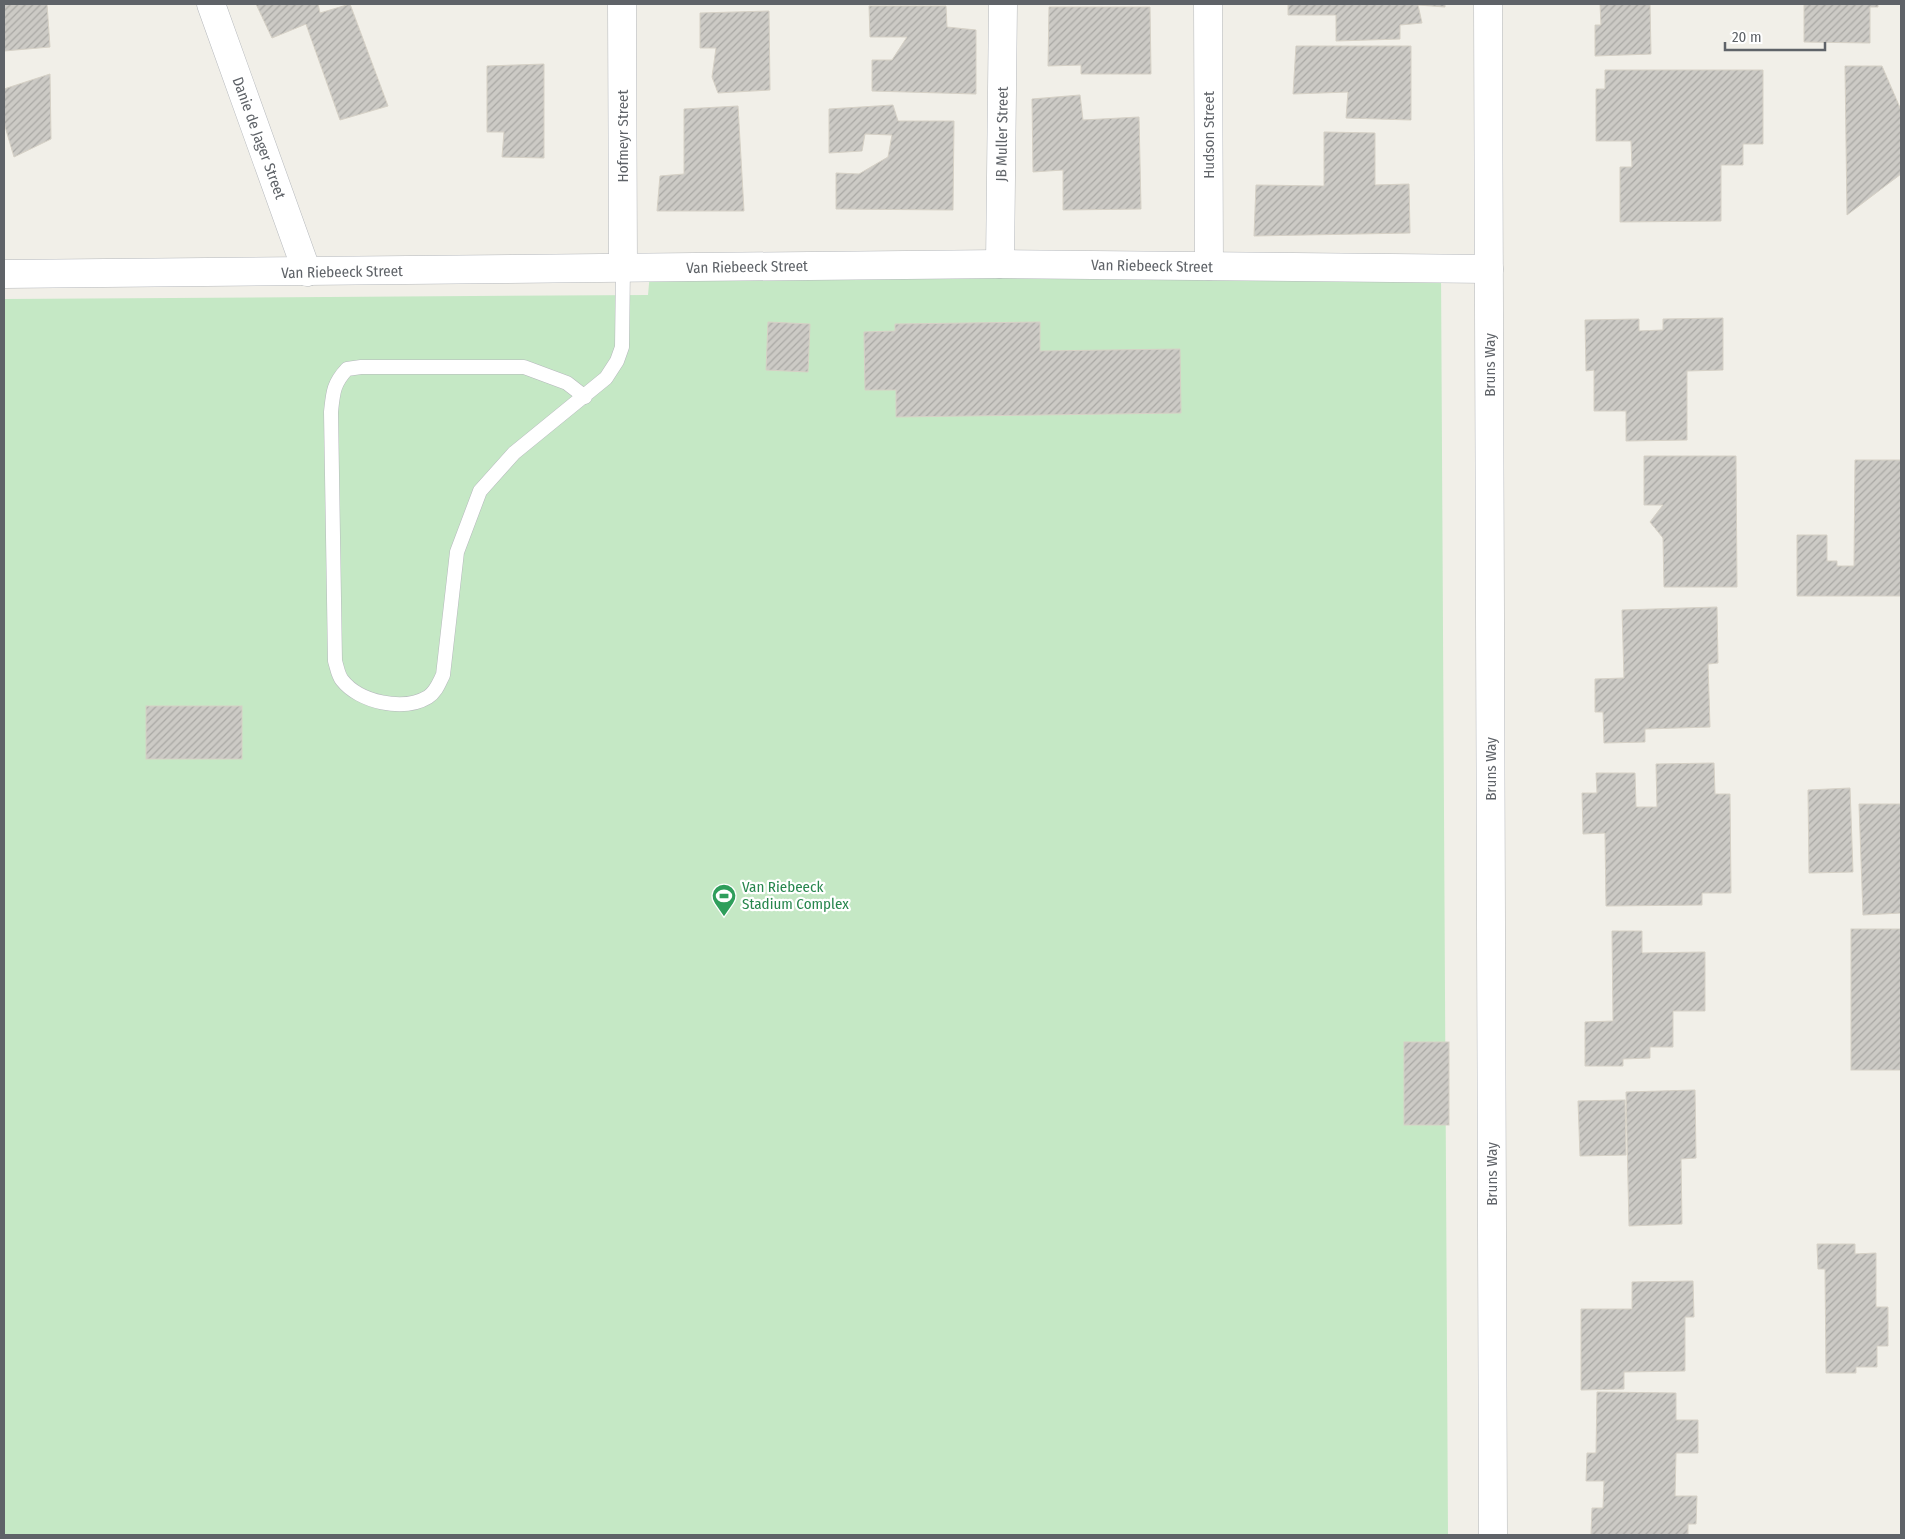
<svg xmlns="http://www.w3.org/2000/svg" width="1905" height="1539" font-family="'Fira Sans Condensed',sans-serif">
<defs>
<pattern id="building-hatch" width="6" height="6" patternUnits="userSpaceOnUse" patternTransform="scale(1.25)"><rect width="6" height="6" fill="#cccac5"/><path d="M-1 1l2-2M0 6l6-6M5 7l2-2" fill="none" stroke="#a9a8a4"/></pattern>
</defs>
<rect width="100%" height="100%" fill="#f1efe8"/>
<polygon fill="#c5e8c5" points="1441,270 1448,1535 4,1535 4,299 648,295 650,273"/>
<g fill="url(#building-hatch)" stroke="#d6d1c6">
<polygon points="4,4 47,4 50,47 4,51"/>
<polygon points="256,4 318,4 320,13 350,4 388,106 340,120 306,24 272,38"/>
<polygon points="1288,4 1445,4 1445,7 1418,5 1422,23 1400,25 1400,39 1336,41 1336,15 1288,15"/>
<polygon points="1600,4 1650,4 1651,54 1595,56 1595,25 1601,25"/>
<polygon points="1804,4 1878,4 1878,7 1870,7 1870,43 1804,42"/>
<polygon points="869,6 946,6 947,27 976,30 976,94 872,91 872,60 892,60 907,37 870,37"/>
<polygon points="1049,7 1150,7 1151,74 1081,74 1081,65 1048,66"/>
<polygon points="769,11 770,90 718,93 712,77 716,48 700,48 700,13"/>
<polygon points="1296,46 1411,46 1411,120 1346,118 1348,92 1293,94"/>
<polygon points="544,64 544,158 502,157 504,132 487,132 487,66"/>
<polygon points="1845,66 1882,66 1901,110 1901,174 1847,215"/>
<polygon points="1605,70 1763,70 1763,144 1743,144 1743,165 1721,165 1721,221 1620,222 1620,167 1632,167 1631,141 1596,141 1596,89 1605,89"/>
<polygon points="50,74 51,139 14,157 4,123 4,89"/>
<polygon points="1080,95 1083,120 1139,117 1141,209 1063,210 1063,170 1033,172 1032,99"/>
<polygon points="893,105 898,121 954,121 953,210 836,209 836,173 859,174 888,157 892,135 865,134 862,151 829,153 829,109"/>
<polygon points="738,106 744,211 657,211 660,176 684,174 684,109"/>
<polygon points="1324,132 1375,133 1375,185 1409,184 1410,233 1254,236 1256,185 1324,186"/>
<polygon points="1723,318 1723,370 1687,371 1687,440 1626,441 1626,411 1594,411 1594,370 1586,371 1585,320 1639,319 1639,331 1663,330 1663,319"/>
<polygon points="768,322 810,324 808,372 766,370"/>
<polygon points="1040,322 1040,351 1180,349 1181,413 896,417 896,390 865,390 864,332 895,331 895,324"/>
<polygon points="1644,456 1736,456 1737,587 1664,587 1663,538 1650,522 1663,505 1644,505"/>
<polygon points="1855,460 1901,460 1901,596 1797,596 1797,535 1827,535 1827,561 1837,561 1837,566 1854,566"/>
<polygon points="1717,607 1718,663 1708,664 1710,727 1645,729 1645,742 1604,743 1603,712 1595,712 1595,679 1624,678 1622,610"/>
<rect x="146" y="706" width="96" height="53"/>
<polygon points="1714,763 1715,794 1730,794 1731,893 1702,893 1702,905 1606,906 1605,833 1583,834 1582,793 1597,793 1596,773 1635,773 1636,807 1657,807 1656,764"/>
<polygon points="1850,788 1853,872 1809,873 1808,790"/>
<polygon points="1859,804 1901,804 1901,913 1863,915"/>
<rect x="1851" y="929" width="50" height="141"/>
<polygon points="1612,931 1642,931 1642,953 1705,952 1705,1011 1673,1011 1673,1047 1650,1047 1650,1058 1623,1059 1623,1066 1585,1066 1585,1022 1613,1021"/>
<rect x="1404" y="1042" width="45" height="83"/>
<polygon points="1695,1090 1696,1158 1681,1159 1682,1224 1629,1226 1626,1092"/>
<polygon points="1625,1100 1626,1155 1580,1156 1578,1101"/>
<polygon points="1817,1244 1855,1244 1855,1254 1876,1253 1876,1307 1888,1307 1888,1346 1877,1346 1877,1367 1856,1367 1856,1373 1826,1373 1825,1269 1818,1269"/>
<polygon points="1693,1281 1694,1317 1685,1317 1685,1371 1624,1372 1624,1389 1581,1390 1581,1309 1632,1309 1632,1282"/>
<polygon points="1597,1392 1676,1393 1676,1420 1698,1420 1698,1453 1676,1453 1675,1496 1697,1496 1696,1524 1688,1524 1688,1535 1591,1535 1592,1508 1603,1508 1604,1481 1586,1481 1587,1453 1596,1453"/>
</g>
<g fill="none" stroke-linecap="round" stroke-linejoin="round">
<defs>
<path id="service" d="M 585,397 L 567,383 L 524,367 L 361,367 L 347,369 C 333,384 333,393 331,412 L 335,661 C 337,667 338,675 342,680 C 359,702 403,712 428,697 C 436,692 439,683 443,675 L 457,552 L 480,491 L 514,453 L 606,378 L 617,361 L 622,347 L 623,268"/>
<g id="minor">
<polyline points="211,4 307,272"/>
<polyline points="622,4 623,268"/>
<polyline points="1208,4 1209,266"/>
<polyline points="1488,4 1493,1535"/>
<polyline points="1000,264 1003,4"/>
<polyline points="4,274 1000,264 1489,269"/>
</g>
</defs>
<use href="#service" stroke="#b5b8bc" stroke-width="15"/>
<use href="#minor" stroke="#b5b8bc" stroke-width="29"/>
<use href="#service" stroke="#fff" stroke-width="14"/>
<use href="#minor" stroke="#fff" stroke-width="28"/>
</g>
<defs>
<symbol id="stadium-pin" viewBox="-11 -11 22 30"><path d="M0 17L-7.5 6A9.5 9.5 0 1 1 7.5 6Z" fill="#2e9e5b" stroke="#fff"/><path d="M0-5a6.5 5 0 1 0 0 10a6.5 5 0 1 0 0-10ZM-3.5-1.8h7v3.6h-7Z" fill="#fff"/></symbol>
</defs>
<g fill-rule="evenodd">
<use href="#stadium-pin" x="710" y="882" width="28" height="38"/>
</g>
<g text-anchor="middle" stroke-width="4.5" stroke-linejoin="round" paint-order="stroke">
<g font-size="15" fill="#5f6368" stroke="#fff">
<text transform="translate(1002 134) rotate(-89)" y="5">JB Muller Street</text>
<text transform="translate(1209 135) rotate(-90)" y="5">Hudson Street</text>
<text transform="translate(623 136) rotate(-90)" y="5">Hofmeyr Street</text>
<text transform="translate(259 138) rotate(70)" y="5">Danie de Jager Street</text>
<text transform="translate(1152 266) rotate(1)" y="5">Van Riebeeck Street</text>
<text transform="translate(747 267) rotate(-1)" y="5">Van Riebeeck Street</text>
<text transform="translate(342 272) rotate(-1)" y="5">Van Riebeeck Street</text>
<text transform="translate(1490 365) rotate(-90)" y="5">Bruns Way</text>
<text transform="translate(1491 769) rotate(-90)" y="5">Bruns Way</text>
<text transform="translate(1492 1174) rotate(-90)" y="5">Bruns Way</text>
</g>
<g font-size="15" fill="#27864d" stroke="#fff" text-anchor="start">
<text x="742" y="892">Van Riebeeck<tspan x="742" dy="17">Stadium Complex</tspan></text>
</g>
</g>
<rect width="1905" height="1539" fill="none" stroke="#5f6368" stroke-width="10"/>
<path d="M1725 42v8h100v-8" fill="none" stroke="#5f6368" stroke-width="2.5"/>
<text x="1732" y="42" font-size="15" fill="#5f6368" stroke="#ffffff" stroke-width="4" paint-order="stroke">20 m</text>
</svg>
